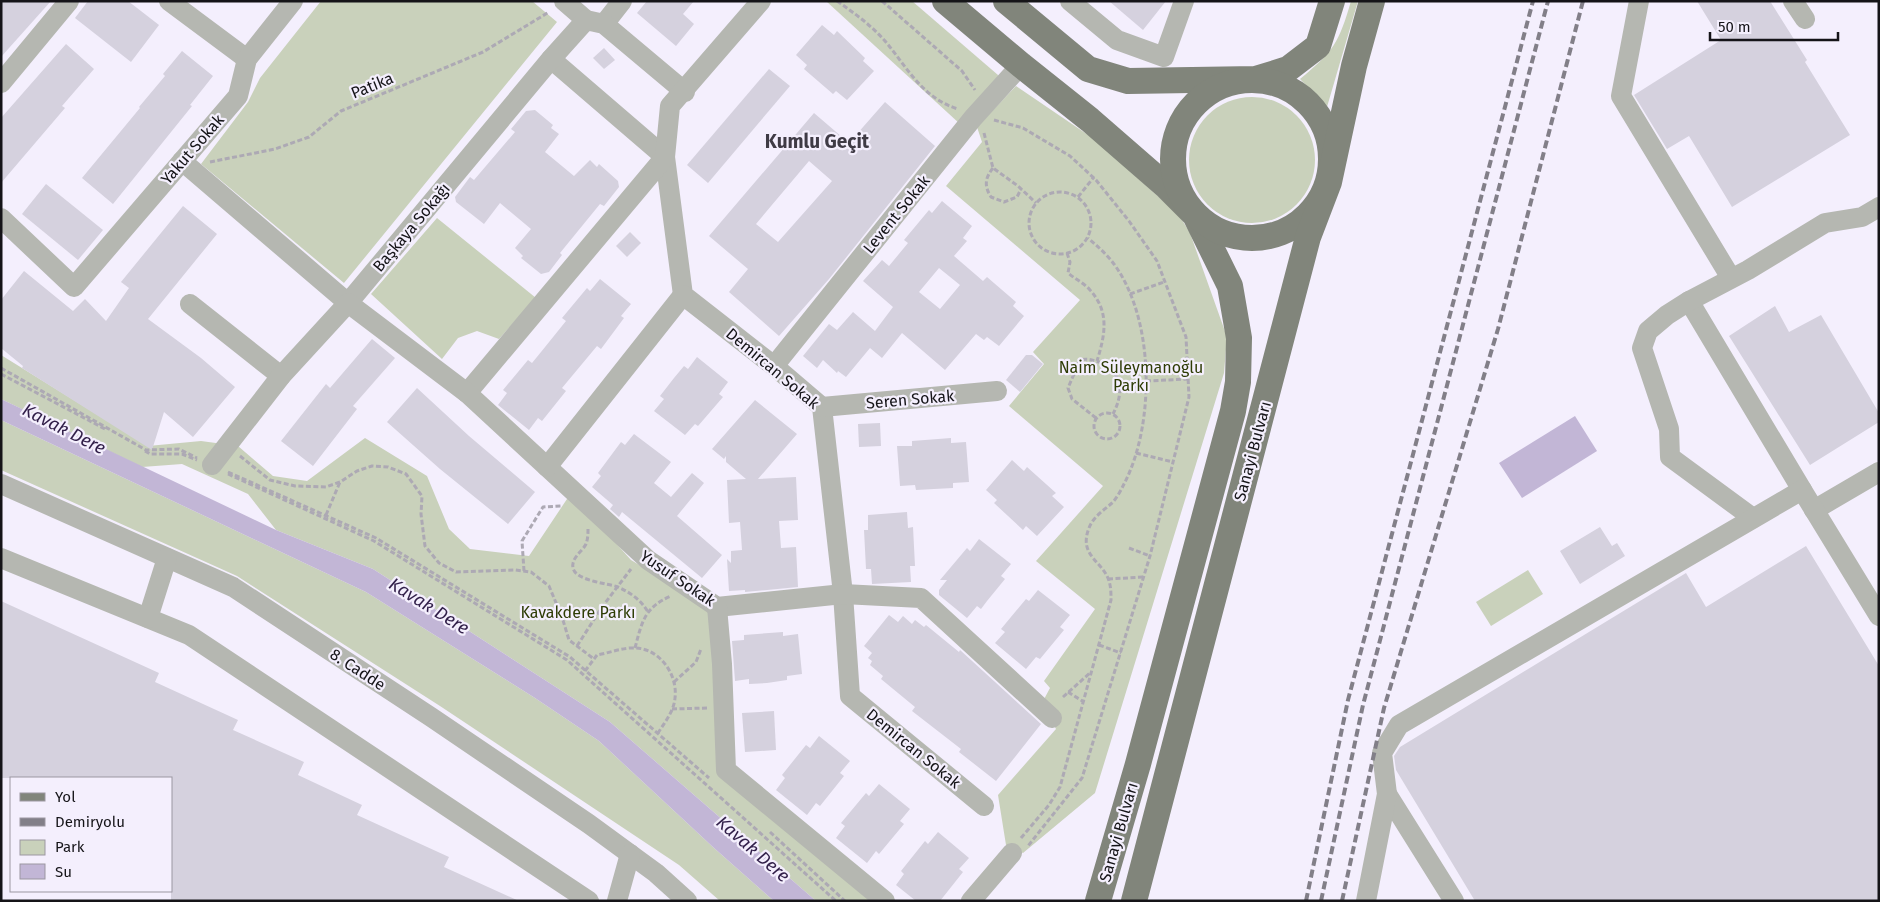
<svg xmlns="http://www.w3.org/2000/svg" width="1880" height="902" font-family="'Fira Sans',sans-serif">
<rect width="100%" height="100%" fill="#f4effd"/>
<g fill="#c9d1bb">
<polygon points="321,1 532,1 557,22 344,283 201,164 248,102 260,78"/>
<polygon points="826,1 912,1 998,75 997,83 960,124"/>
<path d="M 1351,1 L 1358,1 L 1327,107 L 1300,79 C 1333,52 1339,43 1351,1 Z"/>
<polygon points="1016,86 1094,139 1179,215 1190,233 1227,337 1224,373 1095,793 1023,853 1006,845 998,795 1056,729 1042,703 1050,688 1044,681 1095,609 1036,561 1103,486 1009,406 1044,364 1033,352 1080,300 946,186 982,142 977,127"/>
<circle cx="1252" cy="160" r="63"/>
<polygon points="437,218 536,298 499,339 477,331 458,338 442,359 371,294"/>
<polygon points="1,355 148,446 201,441 238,446 273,476 307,481 365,438 427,476 449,529 470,549 529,556 571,493 631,560 711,608 723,773 878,901 816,901 610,722 373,569 276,530 248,494 182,464 142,467 1,399"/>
<polygon points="1,420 366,592 535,698 599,741 714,848 774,901 720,901 679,865 440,706 237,576 1,470"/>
<polygon points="1528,570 1543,594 1491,626 1476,602"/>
</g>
<g fill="#c2b6d6">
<polygon points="1,399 276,530 373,569 610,722 816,901 774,901 714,848 599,741 535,698 366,592 1,420"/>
<polygon points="1575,416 1597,451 1522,498 1499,463"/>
</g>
<g fill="#d5d1de" fill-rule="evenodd">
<polygon points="1,1 51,1 1,57"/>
<polygon points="88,1 128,1 159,25 131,62 75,18"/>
<polygon points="647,1 694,1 683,14 694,24 676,46 637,13"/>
<polygon points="1109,1 1166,1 1143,30"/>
<polygon points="1697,1 1770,1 1807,60 1805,62 1850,135 1732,207 1689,136 1667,149 1634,95 1721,40"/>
<polygon points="822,25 834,35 837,31 865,58 863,61 874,71 847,100 836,91 833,94 804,69 807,65 796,55"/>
<polygon points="66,44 94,69 62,106 65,108 1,183 1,118"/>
<polygon points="604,48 615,60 604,69 593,58"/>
<polygon points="182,51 213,76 190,105 192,106 113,204 82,178 140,108 139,107 165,76 163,74"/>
<polygon points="769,69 790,86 708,183 687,165"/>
<path d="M 885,102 L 935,146 L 829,279 L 779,336 L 729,292 L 748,269 L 709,236 L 814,113 L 849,143 ZM 809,161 L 832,181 L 778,242 L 756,224 Z"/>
<polygon points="535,110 553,125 551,128 559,134 545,152 574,176 590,160 597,167 599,164 618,181 619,187 604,206 600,204 560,253 562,255 549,272 541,274 521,258 523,256 515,248 531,229 500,203 484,224 456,202 455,197 470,177 474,180 515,132 511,129 526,111"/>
<polygon points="46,184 103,230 78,260 22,214"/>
<path d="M 942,201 L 972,226 L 963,238 L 967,241 L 954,256 L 983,281 L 987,277 L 1016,302 L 1013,306 L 1024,316 L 999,346 L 987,337 L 984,340 L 976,334 L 945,370 L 902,333 L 882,358 L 870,348 L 846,377 L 838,371 L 837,373 L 823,360 L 817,368 L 803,356 L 829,324 L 837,330 L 853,312 L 875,331 L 893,307 L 863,281 L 882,260 L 889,266 L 908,243 L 904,240 L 929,210 L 932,213 ZM 939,268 L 960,285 L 940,309 L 919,292 Z"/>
<polygon points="183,206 217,234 148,319 201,358 235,387 193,437 164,412 152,450 22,368 23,366 1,348 1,300 24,271 73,311 85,299 106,321 129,288 121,282"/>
<polygon points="630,232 641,243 627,257 616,246"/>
<polygon points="600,279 631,304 621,316 624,318 601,349 597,346 562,388 566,391 542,421 538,418 529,430 498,405 507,393 503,390 528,360 532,363 541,352 566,321 562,318 587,288 590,291"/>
<polygon points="1775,306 1789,332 1821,315 1879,413 1879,422 1810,465 1729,336"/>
<polygon points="372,339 395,358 353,406 357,409 313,466 281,441 326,384 330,388"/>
<polygon points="1026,355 1032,355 1043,364 1020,392 1006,380"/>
<polygon points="697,357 728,382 719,394 723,397 698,426 695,424 685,435 654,411 664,399 660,396 674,378 684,366 688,369"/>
<polygon points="417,388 469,436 535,492 508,524 440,469 387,422"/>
<polygon points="755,400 797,434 758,479 796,477 798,520 779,521 781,548 796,547 798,587 745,592 745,590 729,591 727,559 731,563 731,551 742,550 740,522 729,523 727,480 746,479 726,462 726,456 724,459 712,449"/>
<polygon points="880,423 881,446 859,447 858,424"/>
<polygon points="634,434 671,462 654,483 671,497 692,473 704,483 677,516 722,555 702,578 622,512 619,517 610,509 613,505 592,487 601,476 598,473 621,442 625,445"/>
<polygon points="951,438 951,443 966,442 969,482 953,483 953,488 934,489 916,490 915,485 900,486 897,446 912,446 912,441"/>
<polygon points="1012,460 1024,471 1027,467 1056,493 1052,496 1064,507 1037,536 1026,526 1023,530 994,503 997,500 986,490"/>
<polygon points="907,512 908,528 913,527 915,566 910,566 911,582 872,584 871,569 866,569 864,530 868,530 868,515"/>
<polygon points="1600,527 1612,546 1617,543 1625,556 1580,584 1560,551"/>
<polygon points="979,539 1011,564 1001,576 1005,579 987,601 981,609 977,606 967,618 939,595 939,590 947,580 940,580 967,548 970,551"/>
<polygon points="1806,546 1879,666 1879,901 1475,901 1396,770 1394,756 1400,747 1686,573 1706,607"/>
<polygon points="1038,590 1070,615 1060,627 1064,630 1040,659 1036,657 1026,669 995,643 1005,632 1001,629 1026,599 1029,601"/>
<polygon points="1,601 159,673 155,682 238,720 233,730 304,762 298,775 362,805 357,815 449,857 444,867 519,901 171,901 171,778 1,778"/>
<polygon points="889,615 898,622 903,616 912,624 915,620 924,627 926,625 959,652 960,650 1041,724 996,781 959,752 961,749 912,711 915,707 881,679 883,676 870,665 872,661 868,658 872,653 864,646"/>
<polygon points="783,632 783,636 798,634 802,674 787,676 787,680 767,683 749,684 749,679 735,681 732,641 744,640 744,635"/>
<polygon points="774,711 776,750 745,752 742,713"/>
<polygon points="819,736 850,761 840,773 844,776 820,806 816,803 807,815 776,790 785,778 782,775 806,745 810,748"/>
<polygon points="879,784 910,809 900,821 904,824 879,854 876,851 867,863 836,838 845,826 841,823 866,793 869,796"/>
<polygon points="938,832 969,858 959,869 963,872 940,901 916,901 896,885 904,874 901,871 925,841 928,844"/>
</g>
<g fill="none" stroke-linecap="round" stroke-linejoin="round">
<g stroke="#ada9b4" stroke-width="3" stroke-dasharray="5 2.5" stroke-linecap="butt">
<path d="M 837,1 C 854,13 871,25 885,41 C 907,67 922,98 958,109"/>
<polyline points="882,1 962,71 975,90"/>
<polyline points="994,120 1023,128 1070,156 1096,180 1129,221 1157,261 1186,337 1189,397 1150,556 1082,778 1028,846"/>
<polyline points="984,133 993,168 1018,186 1036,203"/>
<polyline points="210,162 275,149 309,137 341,111 483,52 549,12"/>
<path d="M 993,168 C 985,178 984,186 991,197 L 1004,202 L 1017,197 L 1021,189"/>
<circle cx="1060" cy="223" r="31"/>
<polyline points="1078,197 1094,177"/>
<path d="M 1067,253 L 1070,262 L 1068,273 C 1075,279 1084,283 1090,290 C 1110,312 1105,335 1097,361"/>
<polyline points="1130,294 1164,282"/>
<polyline points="1,368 146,450 179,449 197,458"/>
<polyline points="1,374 107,430"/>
<polyline points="1146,381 1188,379"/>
<polyline points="1120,387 1146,387"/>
<circle cx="1107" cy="426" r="13"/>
<path d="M 1096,418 L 1072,399 L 1068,388 L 1080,360 C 1087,358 1092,360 1099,362 C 1123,372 1124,393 1113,414"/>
<polyline points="145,451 150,454 182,454 197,460"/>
<polyline points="1136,453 1173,462"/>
<polyline points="240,456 270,480 295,486 326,487 340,482 357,471 372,466 388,467 406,474 422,496 421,514 425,546 439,563 456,572 515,570 531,572 549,586 562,617 569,640 594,659"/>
<polyline points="228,472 376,538 570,657 709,778"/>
<polyline points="228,474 374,541 567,660 836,901"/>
<polyline points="326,515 340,482"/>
<path d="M 588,529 C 588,533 588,539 586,544 C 582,552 571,558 573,568 C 576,581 607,583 618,587 C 631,593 641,600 648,612"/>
<polyline points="1129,548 1150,556"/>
<polyline points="524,571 522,541 543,507 562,506"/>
<polyline points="1108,579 1144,577"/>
<polyline points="1099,645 1121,653"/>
<polyline points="577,646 602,607 631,569"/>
<path d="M 635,648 C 642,621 645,607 671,596"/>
<path d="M 585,671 L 597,655 C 609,653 624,647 636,648 C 660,649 678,675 675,698 C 674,711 665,722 658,733"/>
<polyline points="674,682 696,662 701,649"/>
<polyline points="1068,692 1084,702"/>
<polyline points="1063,697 1091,672"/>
<polyline points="672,709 707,708"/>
<polyline points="770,832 845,901"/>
<path d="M 1021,838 L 1049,805 L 1060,787 L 1111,600 C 1111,594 1111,587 1109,581 C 1103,561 1078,556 1089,528 C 1093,517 1104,510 1112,503 C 1117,498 1121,490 1124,484 C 1156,423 1155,313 1110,259 C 1103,251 1096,245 1088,238"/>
</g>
<g stroke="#b5b7b1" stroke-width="20">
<polyline points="169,1 247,59"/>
<polyline points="564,1 586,20"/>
<polyline points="1070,1 1117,40 1164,57 1184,1"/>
<polyline points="1639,1 1621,96 1731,278"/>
<polyline points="1793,1 1805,19"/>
<polyline points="604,24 622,1"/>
<polyline points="551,59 665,157 683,295 774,366 822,407 843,594 850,696 984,806"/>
<polyline points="1,83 69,1"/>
<polyline points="182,161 348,303 551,59 586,20 604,24 685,92"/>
<polyline points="1,218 74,287 238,96 247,59 293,1"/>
<polyline points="1689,301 1802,490"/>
<polyline points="190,304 281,376"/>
<polyline points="774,366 973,118 1021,65"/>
<polyline points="467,393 665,157 670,106 761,1"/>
<polyline points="822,407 997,391"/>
<polyline points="212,465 281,376 348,303 467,393 648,560 717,607 843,594 921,598 1052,718"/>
<polyline points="547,467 683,295"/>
<polyline points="1,484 233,587 431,717 589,824 656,873 687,901"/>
<polyline points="1814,510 1879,472"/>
<polyline points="1753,518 1670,457 1669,429 1642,348 1648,331 1667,315 1689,301 1748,270 1825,223 1862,217 1879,207"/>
<polyline points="1,558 189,635 589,901"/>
<polyline points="717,607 722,664 726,770 885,901"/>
<polyline points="148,618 167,558"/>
<polyline points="1387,794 1454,901"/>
<polyline points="617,901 630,854"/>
<polyline points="971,901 1012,853"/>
<polyline points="1366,901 1387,794 1382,753 1399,725 1802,490 1879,616"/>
</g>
<g stroke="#81857b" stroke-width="26">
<polyline points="945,1 1021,65 1090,120 1167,187 1195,215 1230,286 1239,338 1238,382 1233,411 1138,764 1098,901"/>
<polyline points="1006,1 1088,69 1128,81 1256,79 1288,69 1318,46 1332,1"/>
<circle cx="1252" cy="159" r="79"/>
<polyline points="1134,901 1308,237 1329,182 1354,66 1372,1"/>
</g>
<g stroke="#827f88" stroke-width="4" stroke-dasharray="8 4" stroke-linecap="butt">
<polyline points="1306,901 1348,700 1533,1"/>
<polyline points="1321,901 1363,705 1548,1"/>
<polyline points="1342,901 1384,708 1498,329 1583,1"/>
</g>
</g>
<g text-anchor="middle" stroke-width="4.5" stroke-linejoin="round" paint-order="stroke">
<g font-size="16" fill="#151418" stroke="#f4effd">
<text transform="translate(372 85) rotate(-22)" y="6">Patika</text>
<text transform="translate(192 149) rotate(-49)" y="6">Yakut Sokak</text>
<text transform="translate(896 214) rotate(-51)" y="6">Levent Sokak</text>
<text transform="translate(411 227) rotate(-50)" y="6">Başkaya Sokağı</text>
<text transform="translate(773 368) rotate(40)" y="6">Demircan Sokak</text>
<text transform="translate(910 399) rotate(-5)" y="6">Seren Sokak</text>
<text transform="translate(1252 451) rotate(-75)" y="6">Sanayi Bulvarı</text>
<text transform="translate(678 578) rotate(34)" y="6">Yusuf Sokak</text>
<text transform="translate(358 669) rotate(33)" y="6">8. Cadde</text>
<text transform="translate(914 748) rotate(39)" y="6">Demircan Sokak</text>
<text transform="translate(1118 832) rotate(-74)" y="6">Sanayi Bulvarı</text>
</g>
<g font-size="16" fill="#2e3c05" stroke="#f4effd">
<text x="1131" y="373">Naim Süleymanoğlu<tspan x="1131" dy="18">Parkı</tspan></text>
<text x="578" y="618">Kavakdere Parkı</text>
</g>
<g font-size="18" font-style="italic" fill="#311f49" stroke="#f4effd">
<text transform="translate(64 429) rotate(27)" y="6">Kavak Dere</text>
<text transform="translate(429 606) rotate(32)" y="6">Kavak Dere</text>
<text transform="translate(753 849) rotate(41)" y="6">Kavak Dere</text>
</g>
<g font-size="19" font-weight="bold" fill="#3f3b45" stroke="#f4effd">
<text x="817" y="148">Kumlu Geçit</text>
</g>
</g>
<rect width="1880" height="902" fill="none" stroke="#151418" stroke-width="5"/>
<rect x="10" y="777" width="162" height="115" fill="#f4effd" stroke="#9b97a1"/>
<rect x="20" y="793" width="25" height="8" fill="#81857b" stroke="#9b97a1"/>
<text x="55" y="802" font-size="15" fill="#151418">Yol</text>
<rect x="20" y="818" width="25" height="8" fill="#827f88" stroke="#9b97a1"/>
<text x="55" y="827" font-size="15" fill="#151418">Demiryolu</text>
<rect x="20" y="840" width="25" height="15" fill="#c9d1bb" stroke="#9b97a1"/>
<text x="55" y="852" font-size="15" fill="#151418">Park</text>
<rect x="20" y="864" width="25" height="15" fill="#c2b6d6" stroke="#9b97a1"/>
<text x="55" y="877" font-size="15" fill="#151418">Su</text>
<path d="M1710 32v8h128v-8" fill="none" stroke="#151418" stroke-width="2.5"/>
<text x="1718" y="32" font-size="15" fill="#151418" stroke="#f4effd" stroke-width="4" paint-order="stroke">50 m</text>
</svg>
